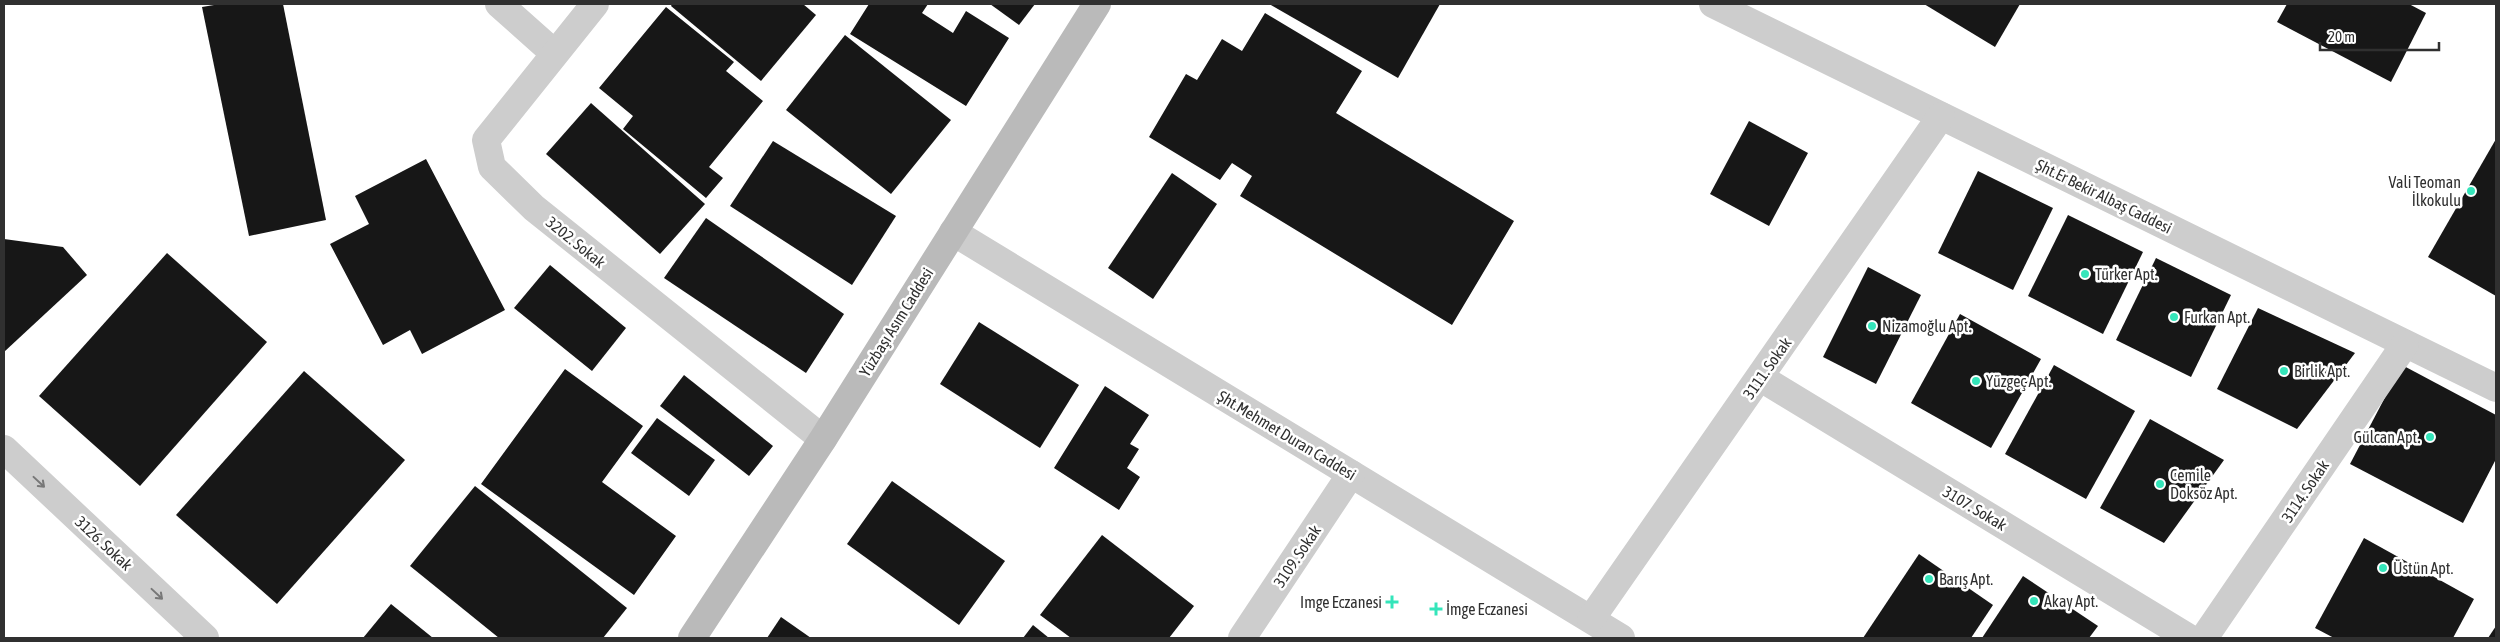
<svg xmlns="http://www.w3.org/2000/svg" width="2500" height="642" font-family="'Asap Condensed',sans-serif">
<rect width="100%" height="100%" fill="#fff"/>
<g fill="#171717">
<polygon points="220,4 283,4 326,220 249,236 202,7"/>
<polygon points="672,4 803,4 816,15 761,81 671,6"/>
<polygon points="869,4 928,4 922,13 953,33 966,11 1009,38 966,106 850,34"/>
<polygon points="990,4 1035,4 1019,25"/>
<polygon points="1269,4 1440,4 1398,78"/>
<polygon points="1924,4 2020,4 1995,47"/>
<polygon points="2287,4 2409,4 2426,13 2391,82 2277,22"/>
<polygon points="666,7 734,62 726,71 763,101 709,167 723,178 706,198 623,129 633,116 599,88"/>
<polygon points="1265,13 1362,71 1336,113 1514,221 1452,325 1240,196 1252,176 1232,163 1220,180 1149,137 1186,74 1197,80 1222,39 1242,51"/>
<polygon points="845,35 951,120 891,194 786,110"/>
<polygon points="591,103 705,204 660,254 546,154"/>
<polygon points="1749,121 1808,153 1769,226 1710,194"/>
<polygon points="2496,139 2496,296 2428,257"/>
<polygon points="773,141 896,216 852,285 730,206"/>
<polygon points="426,159 505,310 422,354 410,330 383,345 330,244 369,224 355,196"/>
<polygon points="1978,171 2053,208 2013,290 1938,253"/>
<polygon points="1172,173 1217,204 1153,299 1108,268"/>
<polygon points="2068,215 2143,252 2103,334 2028,296"/>
<polygon points="706,218 844,314 806,373 664,278"/>
<polygon points="4,239 63,247 87,275 4,352"/>
<polygon points="167,253 267,342 140,486 39,396"/>
<polygon points="2156,258 2231,295 2191,377 2116,340"/>
<polygon points="550,265 626,328 592,371 514,308"/>
<polygon points="1868,267 1921,295 1876,384 1823,357"/>
<polygon points="2258,308 2355,353 2297,429 2217,389"/>
<polygon points="1960,314 2041,359 1991,448 1911,403"/>
<polygon points="979,322 1079,385 1040,448 940,384"/>
<polygon points="2054,365 2135,411 2086,499 2005,454"/>
<polygon points="2402,365 2496,415 2496,459 2463,523 2350,464"/>
<polygon points="565,369 643,426 602,482 676,536 634,595 481,484"/>
<polygon points="304,371 405,460 277,604 176,515"/>
<polygon points="684,375 773,446 749,476 660,406"/>
<polygon points="1105,386 1149,415 1130,444 1139,449 1127,468 1140,477 1119,510 1054,468"/>
<polygon points="657,418 715,460 689,496 631,453"/>
<polygon points="2150,419 2224,460 2164,543 2100,508"/>
<polygon points="892,481 1005,561 959,625 847,544"/>
<polygon points="475,486 627,608 603,638 499,638 410,566"/>
<polygon points="1102,535 1194,606 1169,638 1071,638 1040,615"/>
<polygon points="2364,538 2474,599 2453,638 2334,638 2315,628"/>
<polygon points="1919,554 1993,605 1971,638 1863,638"/>
<polygon points="2023,576 2098,626 2089,638 1982,638"/>
<polygon points="391,604 433,638 363,638"/>
<polygon points="781,617 811,638 767,638"/>
<polygon points="1033,625 1049,638 1023,638"/>
<polygon points="2496,626 2496,638 2488,638"/>
</g>
<g fill="none" stroke-linecap="round" stroke-linejoin="round">
<g stroke="#cdcdcd" stroke-width="28">
<polyline points="499,4 554,53"/>
<polyline points="595,4 486,140 492,167 534,208 823,439"/>
<polyline points="1713,4 2496,388"/>
<polyline points="953,232 1621,638"/>
<polyline points="1761,378 2189,638"/>
<polyline points="4,449 205,638"/>
<polyline points="1591,619 1941,116"/>
<polyline points="1242,638 1351,474"/>
<polyline points="2204,638 2405,344"/>
</g>
<polyline stroke="#bababa" stroke-width="28" points="692,638 823,439 1097,4"/>
</g>
<defs><path id="oneway-shaft" d="M-6 0H5M1.5-3L5.5 0L1.5 3" fill="none" stroke-width="1.6" stroke-linecap="round" stroke-linejoin="round" transform="scale(1.25)"/></defs>
<g stroke="#777">
<use href="#oneway-shaft" transform="translate(39 482) rotate(43)"/>
<use href="#oneway-shaft" transform="translate(157 594) rotate(43)"/>
</g>
<g fill="#34e5ba" stroke="#fff" stroke-width="2">
<circle cx="2471" cy="191" r="5"/>
<circle cx="2085" cy="274" r="5"/>
<circle cx="2174" cy="317" r="5"/>
<circle cx="1872" cy="326" r="5"/>
<circle cx="2284" cy="371" r="5"/>
<circle cx="1976" cy="381" r="5"/>
<circle cx="2430" cy="437" r="5"/>
<circle cx="2160" cy="484" r="5"/>
<circle cx="2383" cy="568" r="5"/>
<circle cx="1929" cy="579" r="5"/>
<circle cx="2034" cy="601" r="5"/>
<path d="M1389.5 594.5h5v5h5v5h-5v5h-5v-5h-5v-5h5z"/>
<path d="M1433.5 601.5h5v5h5v5h-5v5h-5v-5h-5v-5h5z"/>
</g>
<g text-anchor="middle" stroke-width="5" stroke-linejoin="round" paint-order="stroke">
<g font-size="16" fill="#303030" stroke="#fff" text-anchor="start">
<text x="2461" y="188" text-anchor="end">Vali Teoman<tspan x="2461" dy="18">İlkokulu</tspan></text>
<text x="2095" y="280">Türker Apt.</text>
<text x="2184" y="323">Furkan Apt.</text>
<text x="1882" y="332">Nizamoğlu Apt.</text>
<text x="2294" y="377">Birlik Apt.</text>
<text x="1986" y="387">Yüzgeç Apt.</text>
<text x="2420" y="443" text-anchor="end">Gülcan Apt.</text>
<text x="2170" y="481">Cemile<tspan x="2170" dy="18">Doksöz Apt.</tspan></text>
<text x="2393" y="574">Üstün Apt.</text>
<text x="1939" y="585">Barış Apt.</text>
<text x="2044" y="607">Akay Apt.</text>
<text x="1382" y="608" text-anchor="end">Imge Eczanesi</text>
<text x="1446" y="615">İmge Eczanesi</text>
</g>
<g font-size="16" fill="#303030" stroke="#fff">
<text transform="translate(2104 196) rotate(26)" y="6">Şht.Er Bekir Albaş Caddesi</text>
<text transform="translate(576 242) rotate(39)" y="6">3202. Sokak</text>
<text transform="translate(896 322) rotate(-58)" y="6">Yüzbaşı Asım Caddesi</text>
<text transform="translate(1767 368) rotate(-55)" y="6">3111. Sokak</text>
<text transform="translate(1287 435) rotate(31)" y="6">Şht.Mehmet Duran Caddesi</text>
<text transform="translate(2305 491) rotate(-56)" y="6">3114. Sokak</text>
<text transform="translate(1975 508) rotate(31)" y="6">3107. Sokak</text>
<text transform="translate(104 543) rotate(43)" y="6">3126. Sokak</text>
<text transform="translate(1297 556) rotate(-56)" y="6">3109. Sokak</text>
</g>
</g>
<rect width="2500" height="642" fill="none" stroke="#303030" stroke-width="10"/>
<path d="M2320 42v8h119v-8" fill="none" stroke="#303030" stroke-width="2.5"/>
<text x="2328" y="42" font-size="15" fill="#303030" stroke="#ffffff" stroke-width="4" paint-order="stroke">20 m</text>
</svg>
